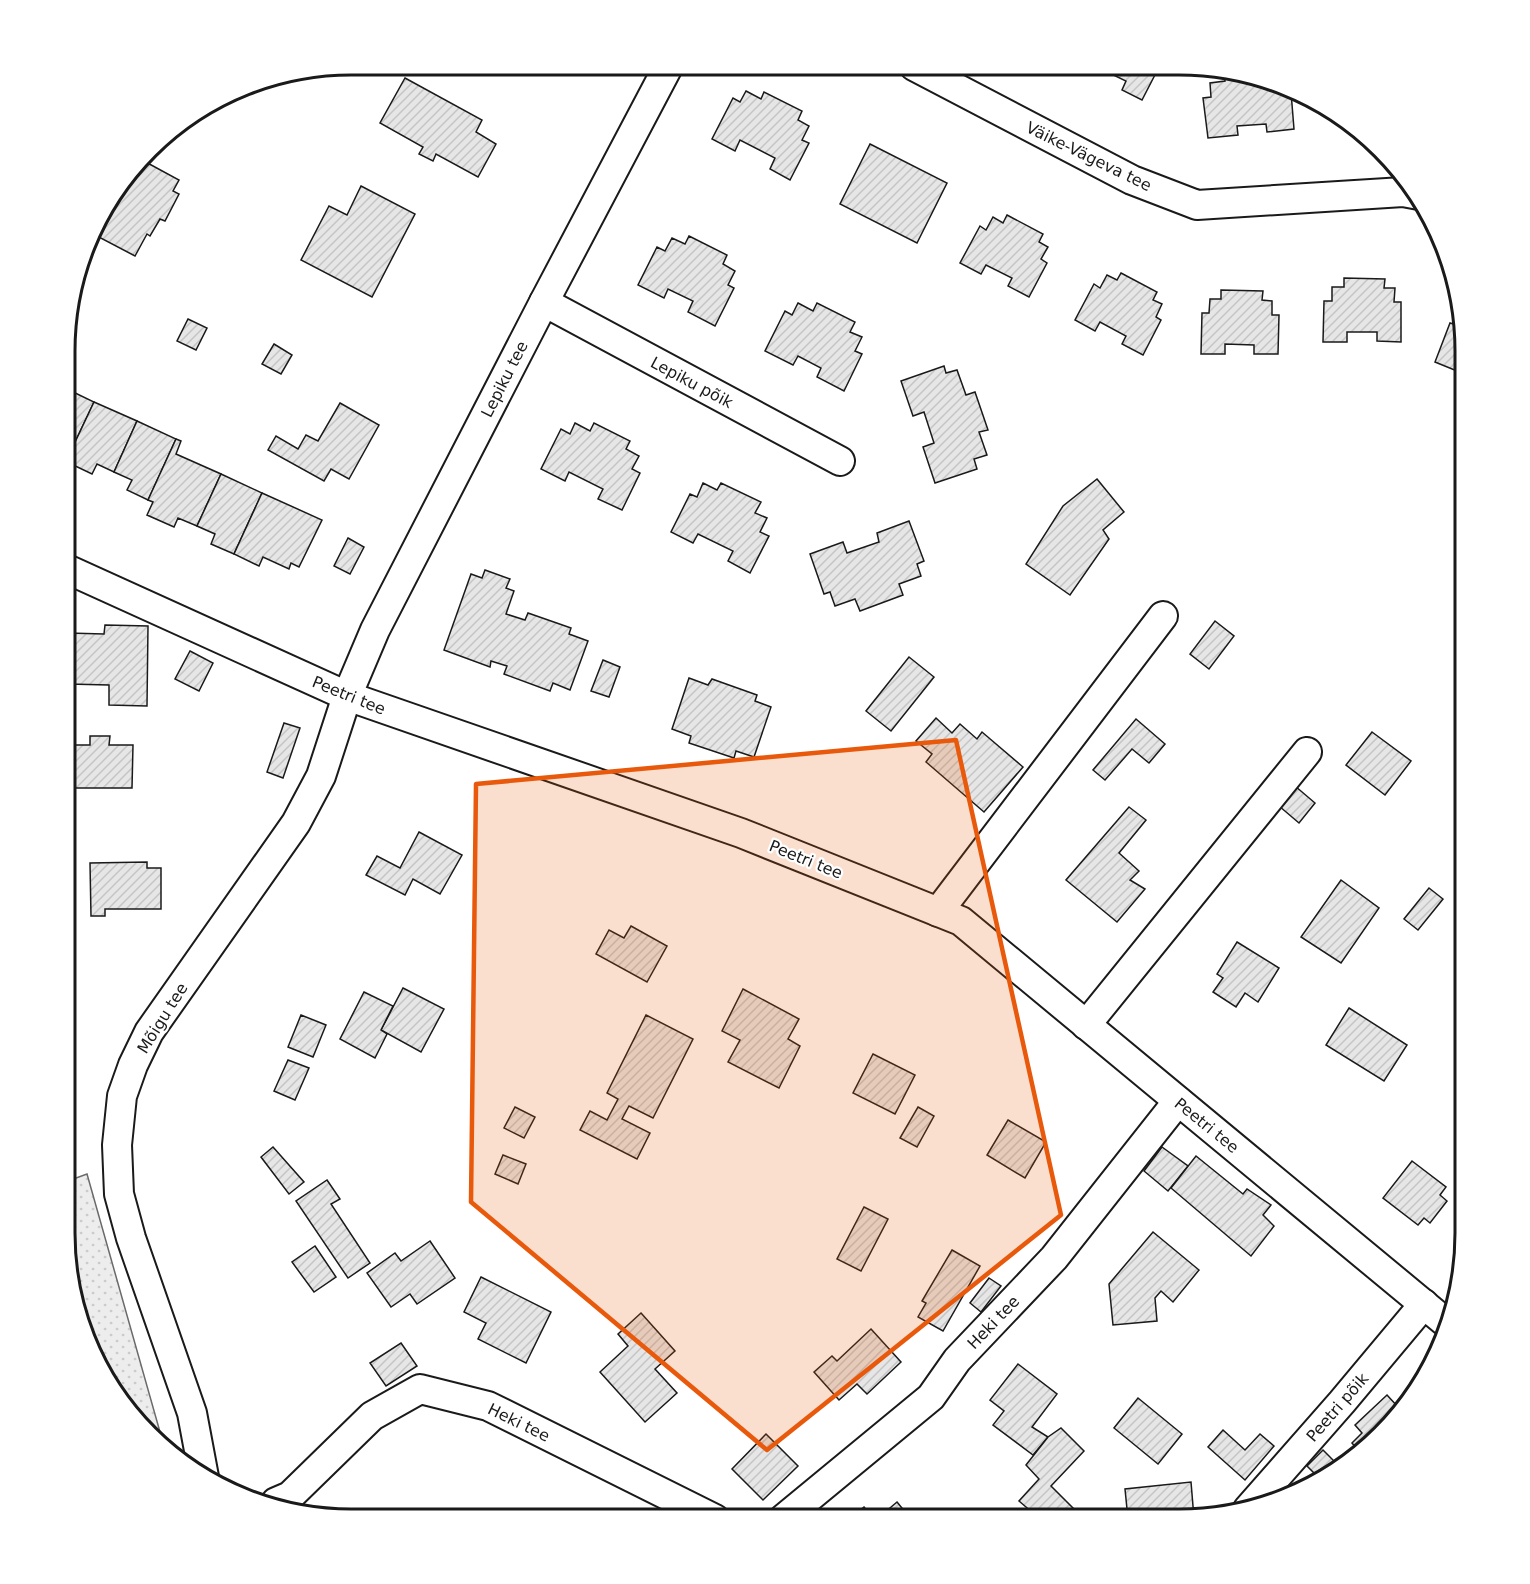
<svg xmlns="http://www.w3.org/2000/svg" width="1530" height="1584" font-family="'DejaVu Sans',sans-serif">
<defs>
<pattern id="grass-dots" width="8" height="8" patternUnits="userSpaceOnUse" patternTransform="scale(1.5)"><rect width="8" height="8" fill="#ededed"/><path d="M2 2h.1M6 6h.1" fill="none" stroke="#cbcbcb" stroke-width="1.8" stroke-linecap="round"/></pattern>
<pattern id="building-hatch" width="6" height="6" patternUnits="userSpaceOnUse" patternTransform="scale(1.5)"><rect width="6" height="6" fill="#e6e6e6"/><path d="M-1 1l2-2M0 6l6-6M5 7l2-2" fill="none" stroke="#c5c5c5"/></pattern>
</defs>
<rect width="100%" height="100%" fill="#fff"/>
<polygon fill="url(#grass-dots)" stroke="#6a6a6a" stroke-width="1.5" points="87,1174 162,1439 113,1392 80,1325 65,1251 65,1182"/>
<g fill="url(#building-hatch)" stroke="#1a1a1a" stroke-width="1.5">
<polygon points="1097,67 1159,67 1142,100 1122,90 1126,81"/>
<polygon points="1232,72 1291,92 1294,129 1267,132 1266,124 1237,126 1238,135 1208,138 1203,98 1211,97 1210,83 1225,81 1224,73"/>
<polygon points="405,78 482,120 476,132 496,144 478,177 436,154 433,161 419,154 423,147 380,123"/>
<polygon points="746,91 761,99 764,92 802,111 798,120 809,126 802,140 809,143 790,180 770,169 775,158 740,140 735,151 712,139 733,98 740,102"/>
<polygon points="870,144 947,183 917,243 840,204"/>
<polygon points="142,160 179,180 173,191 179,194 165,221 160,219 150,236 147,234 135,256 93,234 105,212 102,210 103,208"/>
<polygon points="361,186 415,214 372,297 301,260 329,206 347,215"/>
<polygon points="1007,215 1043,234 1039,242 1048,247 1041,259 1047,263 1029,297 1008,286 1012,278 986,265 981,274 960,263 980,226 986,230 993,217 1003,223"/>
<polygon points="689,236 727,255 723,264 735,271 728,285 734,288 715,326 688,312 693,301 668,289 664,298 638,285 657,247 665,251 672,238 685,244"/>
<polygon points="1121,273 1157,292 1153,300 1162,304 1156,317 1161,320 1143,355 1122,344 1126,336 1100,322 1095,331 1075,320 1094,284 1100,288 1107,275 1117,280"/>
<polygon points="1344,278 1385,279 1384,288 1395,288 1394,302 1401,302 1401,342 1377,341 1377,332 1347,332 1347,342 1323,342 1324,301 1332,301 1332,287 1344,287"/>
<polygon points="1221,290 1263,291 1262,300 1272,301 1272,315 1279,315 1278,354 1254,354 1254,345 1225,344 1225,354 1201,354 1202,313 1209,313 1210,299 1221,299"/>
<polygon points="798,303 813,311 817,303 855,322 850,332 862,337 855,351 862,354 844,391 817,377 821,368 798,356 793,365 765,351 785,311 792,315"/>
<polygon points="188,319 207,328 196,350 177,341"/>
<polygon points="1462,319 1465,333 1465,364 1460,362 1457,371 1435,362 1450,323 1460,326"/>
<polygon points="274,344 292,355 281,374 262,364"/>
<polygon points="944,366 946,373 957,370 966,395 975,392 988,430 979,432 987,455 974,459 977,469 935,483 923,447 934,443 924,412 913,416 901,381"/>
<polygon points="69,390 94,402 69,455"/>
<polygon points="94,402 137,421 114,472 97,464 92,474 69,463 69,455"/>
<polygon points="340,403 379,425 349,479 331,469 324,481 268,450 276,436 298,449 306,435 318,441"/>
<polygon points="137,421 176,439 148,500 127,490 132,480 114,472"/>
<polygon points="575,423 590,431 594,423 630,441 626,449 639,456 632,469 640,473 622,510 598,499 603,489 569,472 565,481 541,469 561,429 570,434"/>
<polygon points="176,439 181,441 176,454 221,474 197,526 178,518 174,527 147,515 153,502 148,500"/>
<polygon points="221,474 262,493 234,554 211,544 215,534 197,526"/>
<polygon points="1097,479 1124,512 1103,530 1109,539 1070,595 1026,564 1063,506"/>
<polygon points="703,483 717,490 721,483 761,502 755,513 767,518 760,532 769,536 750,573 728,561 733,551 698,534 693,543 671,532 690,494 697,497"/>
<polygon points="262,493 322,520 299,567 291,563 289,569 263,557 259,566 234,554"/>
<polygon points="909,521 924,561 917,564 921,576 899,584 903,595 860,611 855,599 835,606 830,592 824,594 810,554 843,542 847,553 879,542 877,533"/>
<polygon points="348,538 364,547 350,574 334,566"/>
<polygon points="485,570 510,579 506,588 514,591 506,614 525,620 528,613 571,628 569,634 588,641 570,690 553,683 550,691 504,674 507,666 491,661 490,667 444,650 471,574 482,578"/>
<polygon points="1215,621 1234,636 1209,669 1190,654"/>
<polygon points="105,625 148,626 147,706 109,705 109,685 68,684 68,633 104,634"/>
<polygon points="190,651 213,663 199,691 175,679"/>
<polygon points="909,657 934,677 891,731 866,711"/>
<polygon points="603,660 620,667 609,697 591,691"/>
<polygon points="689,678 708,685 712,679 757,695 755,701 771,707 754,757 736,751 734,758 689,743 691,736 672,729"/>
<polygon points="936,718 952,733 960,724 977,739 982,732 1023,767 984,812 926,762 932,754 916,741"/>
<polygon points="1136,719 1165,744 1149,763 1132,749 1105,780 1093,770"/>
<polygon points="284,723 300,728 283,778 267,772"/>
<polygon points="1372,732 1411,761 1385,795 1346,765"/>
<polygon points="90,736 110,736 109,745 133,745 132,788 72,788 72,769 68,769 68,751 73,751 73,745 90,745"/>
<polygon points="1295,786 1315,803 1299,823 1279,806"/>
<polygon points="1129,807 1146,820 1119,853 1139,871 1130,880 1145,889 1117,922 1066,880"/>
<polygon points="419,832 462,855 440,894 413,879 405,895 366,875 377,856 400,868"/>
<polygon points="147,862 147,868 161,868 161,909 105,909 105,916 91,916 90,863"/>
<polygon points="1341,880 1379,908 1341,963 1301,937"/>
<polygon points="1429,888 1443,899 1418,930 1404,919"/>
<polygon points="631,926 667,946 647,982 596,954 609,930 624,938"/>
<polygon points="1237,942 1279,968 1258,1002 1245,993 1236,1007 1213,992 1223,978 1217,974"/>
<polygon points="403,988 444,1009 421,1052 381,1030"/>
<polygon points="743,989 799,1019 788,1039 800,1046 779,1088 728,1062 740,1040 722,1031"/>
<polygon points="364,992 393,1006 381,1030 387,1034 375,1058 340,1039"/>
<polygon points="1349,1008 1407,1045 1384,1081 1326,1045"/>
<polygon points="301,1015 326,1025 313,1057 288,1047"/>
<polygon points="646,1015 693,1039 653,1118 629,1106 622,1119 650,1133 637,1159 580,1130 590,1111 607,1120 618,1099 607,1093"/>
<polygon points="873,1054 915,1075 895,1114 853,1093"/>
<polygon points="288,1060 309,1068 295,1100 274,1091"/>
<polygon points="515,1107 535,1117 524,1138 504,1128"/>
<polygon points="918,1107 934,1116 917,1147 900,1138"/>
<polygon points="1008,1120 1046,1142 1025,1178 987,1155"/>
<polygon points="273,1147 304,1182 289,1194 261,1157"/>
<polygon points="1162,1147 1188,1166 1168,1191 1144,1171"/>
<polygon points="503,1155 526,1164 518,1184 495,1174"/>
<polygon points="1196,1156 1243,1194 1247,1189 1271,1205 1263,1215 1274,1226 1251,1256 1171,1188"/>
<polygon points="1412,1161 1446,1187 1440,1195 1447,1201 1430,1223 1424,1218 1418,1225 1383,1198"/>
<polygon points="327,1180 340,1199 331,1204 370,1263 348,1278 296,1201"/>
<polygon points="864,1207 888,1219 861,1271 837,1259"/>
<polygon points="1153,1232 1199,1270 1173,1302 1161,1291 1155,1298 1157,1321 1113,1325 1109,1284"/>
<polygon points="430,1241 455,1278 417,1304 410,1294 391,1307 367,1273 395,1253 401,1261"/>
<polygon points="315,1246 336,1277 314,1292 292,1262"/>
<polygon points="952,1250 980,1266 943,1331 918,1317 926,1303 922,1301"/>
<polygon points="481,1277 551,1312 526,1363 478,1339 486,1323 464,1312"/>
<polygon points="989,1278 1001,1286 981,1312 970,1303"/>
<polygon points="641,1313 675,1351 655,1369 677,1393 645,1422 600,1372 628,1346 618,1334"/>
<polygon points="871,1329 901,1362 867,1394 857,1384 839,1400 814,1372 832,1356 837,1361"/>
<polygon points="401,1343 417,1366 386,1386 370,1363"/>
<polygon points="1018,1364 1057,1394 1032,1427 1048,1437 1033,1455 993,1425 1004,1411 990,1400"/>
<polygon points="1387,1395 1398,1407 1358,1450 1352,1443 1362,1433 1355,1425"/>
<polygon points="1138,1398 1182,1434 1158,1464 1114,1428"/>
<polygon points="1061,1428 1084,1451 1051,1486 1075,1510 1066,1519 1040,1519 1019,1501 1039,1479 1026,1465 1048,1437"/>
<polygon points="1223,1430 1245,1450 1260,1434 1274,1446 1245,1480 1208,1447"/>
<polygon points="766,1434 798,1466 763,1500 732,1469"/>
<polygon points="1323,1450 1341,1468 1321,1480 1307,1466"/>
<polygon points="1191,1482 1194,1518 1128,1519 1125,1489"/>
<polygon points="897,1502 911,1519 877,1519"/>
<polygon points="864,1507 874,1519 849,1519"/>
</g>
<g fill="none" stroke-linecap="round" stroke-linejoin="round">
<defs>
<g id="minor">
<polyline points="914,66 1132,180 1197,205 1403,192 1419,195"/>
<polyline points="544,302 840,461"/>
<polyline points="69,570 347,696 741,833 961,921 1444,1321"/>
<polyline points="938,912 1163,616"/>
<polyline points="1086,1025 1307,752"/>
<polyline points="204,1477 192,1413 131,1238 119,1194 117,1145 122,1096 133,1065 149,1032 296,823 321,776 347,696 375,630 544,302 669,65"/>
<polyline points="276,1502 290,1496 372,1416 420,1389 488,1406 715,1519"/>
<polyline points="1248,1509 1342,1402 1424,1304"/>
<polyline points="783,1519 931,1397 957,1360 1054,1258 1178,1101"/>
</g>
</defs>
<use href="#minor" stroke="#1a1a1a" stroke-width="32"/>
<use href="#minor" stroke="#fff" stroke-width="28"/>
</g>
<path fill="#e8590c" fill-opacity="0.2" stroke="#e8590c" stroke-width="4.5" stroke-linejoin="round" d="M 956,740 L 1061,1215 L 767,1450 L 471,1202 L 476,784 Z"/>
<g text-anchor="middle" stroke-width="4.5" stroke-linejoin="round" paint-order="stroke">
<g font-size="16" fill="#1a1a1a" stroke="#fff">
<text transform="translate(1089 156) rotate(26)" y="6">Väike-Vägeva tee</text>
<text transform="translate(504 379) rotate(-63)" y="6">Lepiku tee</text>
<text transform="translate(692 382) rotate(28)" y="6">Lepiku põik</text>
<text transform="translate(349 695) rotate(22)" y="6">Peetri tee</text>
<text transform="translate(806 859) rotate(22)" y="6">Peetri tee</text>
<text transform="translate(162 1018) rotate(-58)" y="6">Mõigu tee</text>
<text transform="translate(1207 1125) rotate(39)" y="6">Peetri tee</text>
<text transform="translate(993 1322) rotate(-46)" y="6">Heki tee</text>
<text transform="translate(1337 1407) rotate(-49)" y="6">Peetri põik</text>
<text transform="translate(519 1422) rotate(26)" y="6">Heki tee</text>
</g>
</g>
<path d="M0 0H1530V1584H0ZM351 75H1179A276 276 0 0 1 1455 351V1233A276 276 0 0 1 1179 1509H351A276 276 0 0 1 75 1233V351A276 276 0 0 1 351 75Z" fill="#fff" fill-rule="evenodd"/>
<path fill="none" stroke="#1a1a1a" stroke-width="3" d="M351 75H1179A276 276 0 0 1 1455 351V1233A276 276 0 0 1 1179 1509H351A276 276 0 0 1 75 1233V351A276 276 0 0 1 351 75Z"/>
</svg>
